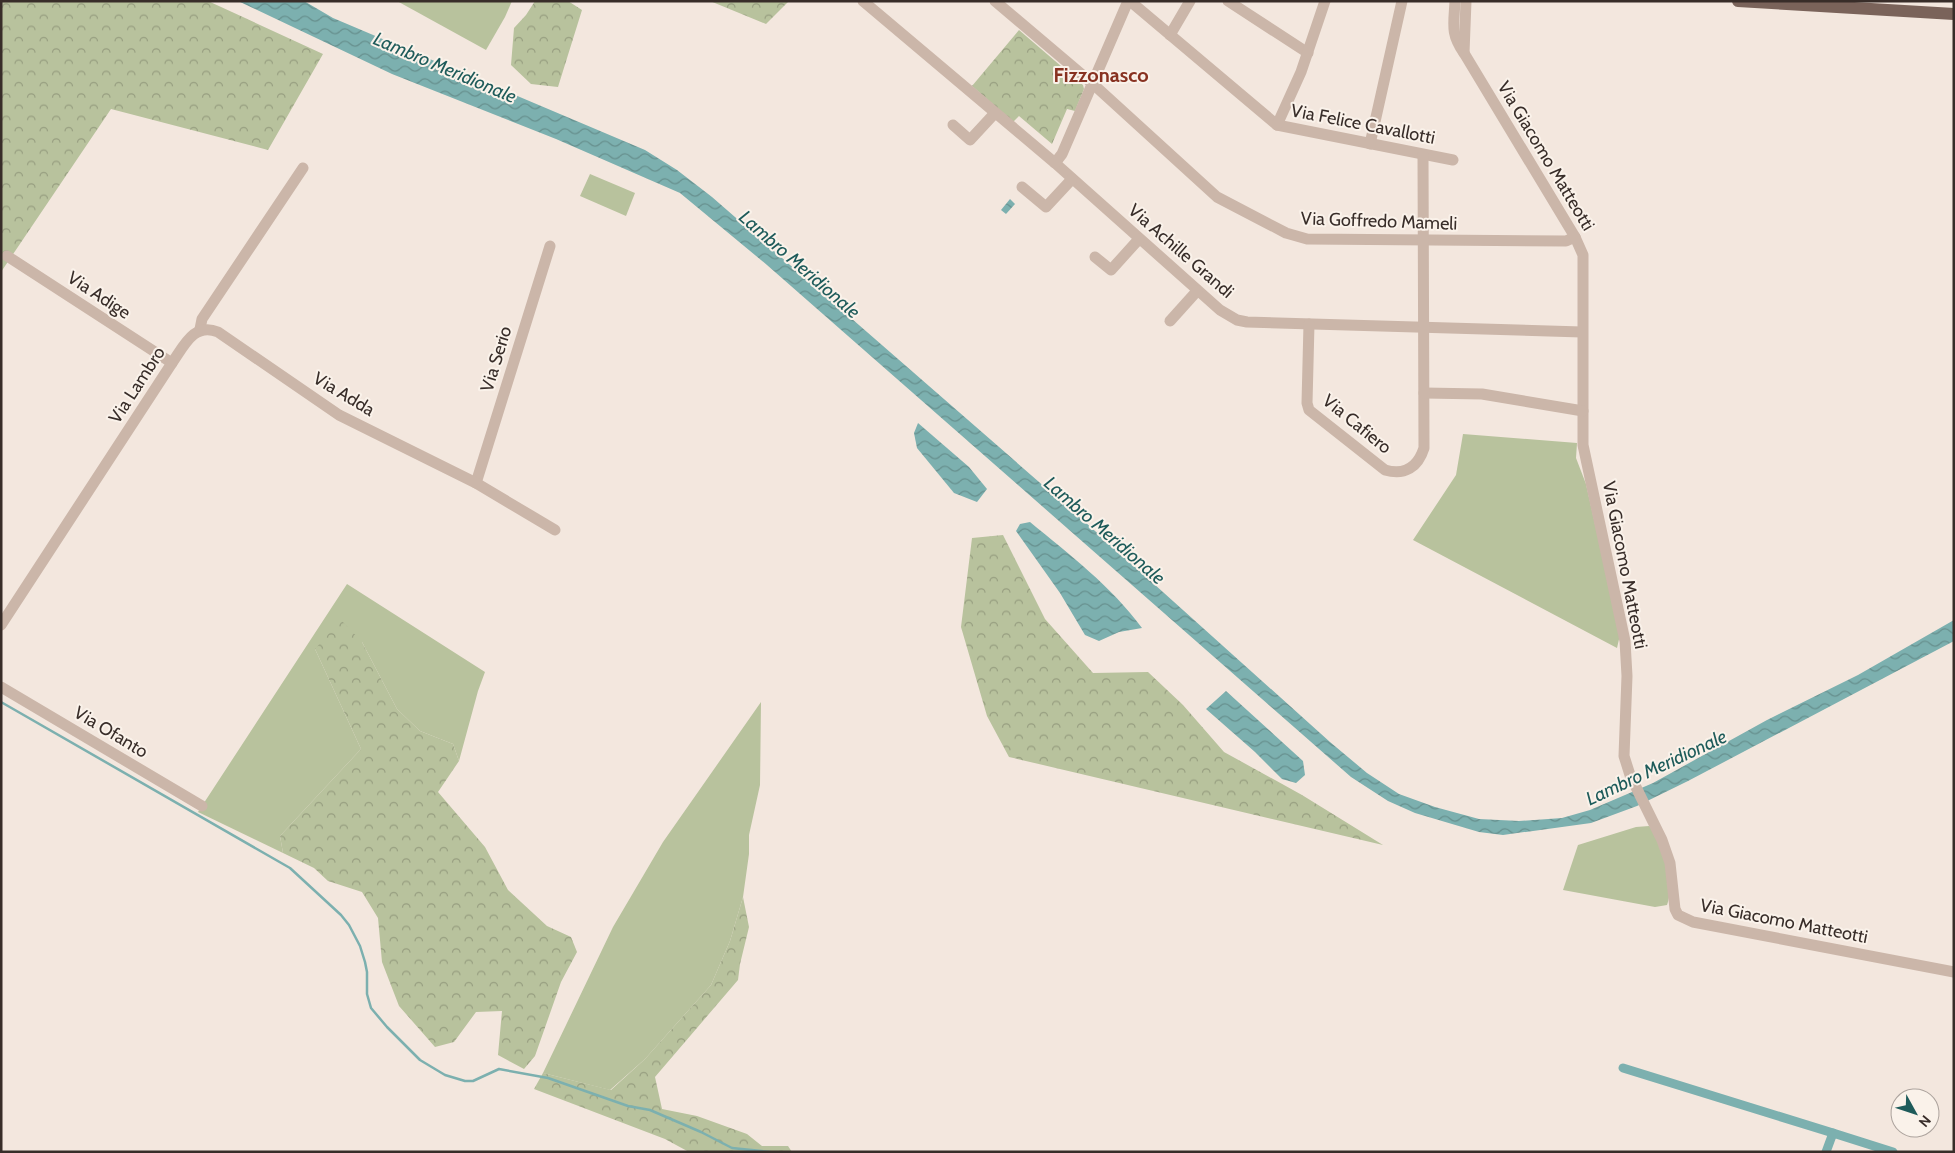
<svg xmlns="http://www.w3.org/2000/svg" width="1955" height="1153" font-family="Cabin,sans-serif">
<defs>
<pattern id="forest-crowns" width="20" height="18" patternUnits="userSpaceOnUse" patternTransform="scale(1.25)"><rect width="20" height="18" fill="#b8c29d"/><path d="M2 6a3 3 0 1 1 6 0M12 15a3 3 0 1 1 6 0" fill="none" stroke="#979e80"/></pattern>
<pattern id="water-waves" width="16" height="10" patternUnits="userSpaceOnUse" patternTransform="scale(1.25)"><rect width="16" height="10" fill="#7cb0af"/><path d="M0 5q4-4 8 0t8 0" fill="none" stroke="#67908e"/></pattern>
</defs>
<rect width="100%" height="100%" fill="#f3e7de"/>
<g fill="#b8c29d">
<polygon points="397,1 512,1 505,17 486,50"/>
<polygon points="590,174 635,193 626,216 580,196"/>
<polygon points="1463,434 1577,443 1576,458 1586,484 1620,635 1617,648 1413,540 1456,475"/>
<polygon points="347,584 485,672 478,691 459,761 453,744 420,731 397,709 362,642 315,649 361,749 280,836 283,853 198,812"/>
<polygon points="761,702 760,785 749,835 749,854 743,897 730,941 711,985 645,1059 610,1090 543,1073 613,927 663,842"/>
<path d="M 1649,826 L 1655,830 C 1662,850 1675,886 1667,905 L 1655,907 L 1563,890 L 1578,845 L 1636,827 Z"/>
</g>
<g fill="url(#forest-crowns)">
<polygon points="1,1 208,1 323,54 268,150 111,109 1,272"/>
<polygon points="535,1 568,1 582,10 558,87 531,84 511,65 514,28 526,15"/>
<polygon points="710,1 789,1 766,24"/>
<polygon points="1019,30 1083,85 1084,89 1075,111 1067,109 1052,144 1019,116 1013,122 972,86"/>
<polygon points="1003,535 1045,619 1093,673 1148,672 1183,705 1224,752 1302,795 1383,845 1009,757 987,716 961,627 972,538"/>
<polygon points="341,620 362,642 397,709 420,731 453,744 459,761 438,792 485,847 508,890 547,926 571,937 577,952 561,982 535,1056 524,1069 498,1055 502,1011 476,1012 454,1042 435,1047 399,1006 382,962 378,918 362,892 328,881 314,868 283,853 280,836 361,749 315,649"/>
<polygon points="743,897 749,927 740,964 738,980 655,1077 662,1109 697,1116 747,1134 762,1146 788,1146 792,1152 689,1152 665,1139 534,1089 543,1073 611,1090 645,1059 711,985 730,941"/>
</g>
<g fill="url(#water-waves)">
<polygon points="238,1 304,1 333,18 645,150 677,170 712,197 1085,522 1330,742 1367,773 1399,794 1435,807 1479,819 1519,821 1562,818 1590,810 1653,783 1767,720 1858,675 1954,620 1954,641 1688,781 1637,806 1591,823 1503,835 1479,832 1415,813 1388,801 1351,777 767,265 680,193 556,139 392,74"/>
<polygon points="1010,199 1015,204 1006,214 1001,210"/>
<polygon points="918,423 969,467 987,489 977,502 954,493 917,448 914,433"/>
<path d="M 1030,522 C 1070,555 1111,586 1142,628 L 1119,632 L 1099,641 L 1085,635 L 1060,593 L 1016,531 L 1020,524 Z"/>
<polygon points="1226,691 1303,761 1305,775 1296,783 1282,779 1255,752 1206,709"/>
</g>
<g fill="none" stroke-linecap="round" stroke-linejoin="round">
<polyline stroke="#7cb0af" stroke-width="2.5" points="1,702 290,868 341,915 349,925 360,946 365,962 367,972 367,994 371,1008 387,1027 420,1060 445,1075 465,1081 473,1081 499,1069 548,1078 628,1106 650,1110 701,1132 732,1148 770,1152"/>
<g stroke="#7cb0af" stroke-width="9">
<polyline points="1623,1068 1833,1133"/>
<polyline points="1826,1152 1833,1133 1893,1152"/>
</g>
<g stroke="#cbb6a9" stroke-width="11">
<polyline points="863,1 1055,163 1220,310 1237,320 1247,322 1582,332"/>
<polyline points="995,1 1093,84 1217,197 1286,233 1307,239 1566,241 1575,237"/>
<polyline points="1130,1 1277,125 1453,160"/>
<polyline points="1228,1 1308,53"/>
<path d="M 1455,1 C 1454,24 1450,33 1464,53 L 1575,237 L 1583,255 L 1583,445 L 1625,641 L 1627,676 L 1624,756 L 1630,775 L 1662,840 L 1670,863 L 1675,909 L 1678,915 L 1693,922 L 1954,972"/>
<polyline points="1170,35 1190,1"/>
<polyline points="1464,53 1466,1"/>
<polyline points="953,125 970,140 995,113"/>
<polyline points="1277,125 1301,72 1325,1"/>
<polyline points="1370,144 1402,1"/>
<polyline points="1055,163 1062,154 1128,1"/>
<polyline points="1022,187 1046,207 1072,179"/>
<polyline points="7,256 172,363"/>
<polyline points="1095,257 1111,270 1139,239"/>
<polyline points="1170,321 1197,291"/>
<path d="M 1309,324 L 1307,403 L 1309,410 L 1385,470 C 1405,476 1418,467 1424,448 L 1423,155"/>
<polyline points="200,329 202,319 303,168"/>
<polyline points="1424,393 1482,394 1583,411"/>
<polyline points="476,483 550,246"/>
<path d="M 1,625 L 172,363 C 184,346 194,322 218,332 L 339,415 L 476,483 L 555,530"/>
<polyline points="1,687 202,806"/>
</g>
<polyline stroke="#7a635a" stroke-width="12" points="1738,1 1954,14"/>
</g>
<g text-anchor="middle" stroke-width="4" stroke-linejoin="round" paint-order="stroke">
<g font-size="18" fill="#382d29" stroke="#faf2ea">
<text transform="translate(1363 124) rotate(11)" y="6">Via Felice Cavallotti</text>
<text transform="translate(1546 156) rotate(59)" y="6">Via Giacomo Matteotti</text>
<text transform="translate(1379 221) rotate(2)" y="6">Via Goffredo Mameli</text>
<text transform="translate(1181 251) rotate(41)" y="6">Via Achille Grandi</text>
<text transform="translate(99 295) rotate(33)" y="6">Via Adige</text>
<text transform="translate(496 359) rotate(-73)" y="6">Via Serio</text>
<text transform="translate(137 385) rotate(-57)" y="6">Via Lambro</text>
<text transform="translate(344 394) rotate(31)" y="6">Via Adda</text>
<text transform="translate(1357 424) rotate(39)" y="6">Via Cafiero</text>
<text transform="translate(1625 565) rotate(79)" y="6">Via Giacomo Matteotti</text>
<text transform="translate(111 732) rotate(31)" y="6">Via Ofanto</text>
<text transform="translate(1784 921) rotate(11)" y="6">Via Giacomo Matteotti</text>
</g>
<g font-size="19" font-style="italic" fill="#1e5b5a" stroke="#faf2ea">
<text transform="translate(445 67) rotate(23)" y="7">Lambro Meridionale</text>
<text transform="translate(800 264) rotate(41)" y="7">Lambro Meridionale</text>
<text transform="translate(1105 530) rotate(41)" y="7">Lambro Meridionale</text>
<text transform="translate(1656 767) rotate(-25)" y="7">Lambro Meridionale</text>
</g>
<g font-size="20" font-weight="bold" fill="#883221" stroke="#faf2ea">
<text x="1101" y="82">Fizzonasco</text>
</g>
</g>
<rect width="1955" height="1153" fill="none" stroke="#382d29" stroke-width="5"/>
<g transform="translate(1915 1113) rotate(130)"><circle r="24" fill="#faf2ea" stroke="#aca39d"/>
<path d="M0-4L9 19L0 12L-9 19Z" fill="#1e5b5a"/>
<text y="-8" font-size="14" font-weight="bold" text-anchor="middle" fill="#382d29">N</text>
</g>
</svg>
